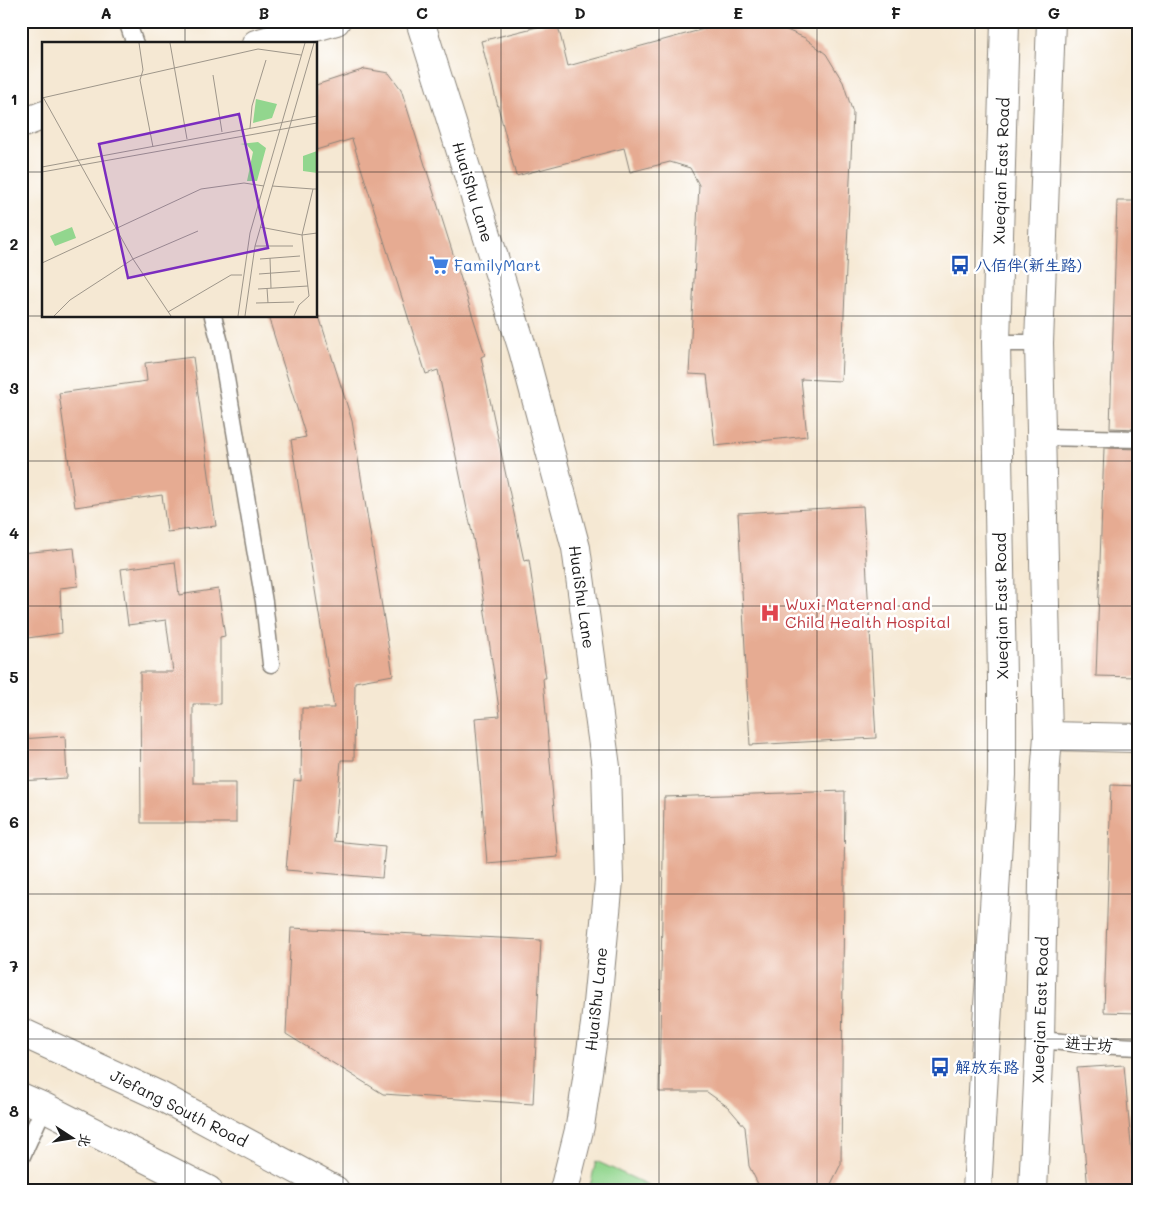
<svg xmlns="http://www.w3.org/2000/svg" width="1160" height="1211" font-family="Mali,'LXGW WenKai TC',sans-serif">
<rect width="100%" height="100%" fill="#fff"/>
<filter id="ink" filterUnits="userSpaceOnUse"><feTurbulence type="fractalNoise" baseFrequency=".02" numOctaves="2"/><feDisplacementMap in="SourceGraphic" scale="10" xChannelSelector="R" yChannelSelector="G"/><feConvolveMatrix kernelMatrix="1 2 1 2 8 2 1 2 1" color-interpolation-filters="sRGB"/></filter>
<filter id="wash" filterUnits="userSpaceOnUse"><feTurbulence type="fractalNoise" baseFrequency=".0096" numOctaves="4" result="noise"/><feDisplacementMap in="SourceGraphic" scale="20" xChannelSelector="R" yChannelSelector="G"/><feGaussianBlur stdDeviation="1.12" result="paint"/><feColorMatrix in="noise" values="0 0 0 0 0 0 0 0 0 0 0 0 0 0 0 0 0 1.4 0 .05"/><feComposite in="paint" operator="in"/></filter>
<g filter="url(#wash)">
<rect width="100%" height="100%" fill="#f5e8d3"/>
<polygon fill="#92d68e" stroke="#577955" points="596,1161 659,1190 589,1190"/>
<g id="blocks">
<g fill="#e6ab92">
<polygon points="557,22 568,66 726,23 749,25 780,27 805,38 826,54 843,82 853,113 841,381 801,379 807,436 715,446 707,375 689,374 699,185 690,168 670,162 630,172 624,148 516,176 481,41"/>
<polygon points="365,69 389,73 401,89 485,355 481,357 524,561 529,560 546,678 543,678 558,857 487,863 475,718 500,716 477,557 438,370 426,374 352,139 316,150 316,85"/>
<polygon points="1117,201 1139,201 1139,429 1110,428"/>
<polygon points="268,316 319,316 352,421 393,675 355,682 354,760 341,760 334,841 385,846 382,878 286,870 294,780 301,781 302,708 334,708 291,440 306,437"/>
<polygon points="193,357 216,526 167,532 162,495 75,507 59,393 147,381 145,363"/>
<polygon points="1104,448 1139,449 1139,677 1096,676"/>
<polygon points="863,506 876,738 750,745 738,513"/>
<polygon points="74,548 78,586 60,588 62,633 21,639 21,553"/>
<polygon points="175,562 179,595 218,589 225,636 220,637 220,704 193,704 193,783 236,783 236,823 141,823 140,672 173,672 166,620 128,625 121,569"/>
<polygon points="65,736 67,778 21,781 21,739"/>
<polygon points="1111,785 1139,786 1139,1013 1104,1012"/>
<polygon points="845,791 841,1164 828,1190 761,1190 749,1166 745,1127 728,1107 707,1092 659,1092 664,797"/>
<polygon points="291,928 541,940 533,1104 383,1094 286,1034"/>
<polygon points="1124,1065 1135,1190 1088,1190 1077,1068"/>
</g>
</g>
</g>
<g filter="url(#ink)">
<use href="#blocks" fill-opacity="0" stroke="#888278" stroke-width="1"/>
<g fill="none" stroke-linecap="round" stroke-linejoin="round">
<defs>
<g id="lane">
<polyline points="127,21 135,44"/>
<polyline points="213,316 220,343 264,602 271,664"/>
<polyline points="996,343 1039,343"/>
<polyline points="1041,437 1139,439"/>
<polyline points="1040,1040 1095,1045 1139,1047"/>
<polyline points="21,1158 44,1107"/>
</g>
<g id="street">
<polyline points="420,21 523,350 576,548 606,767 609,881 595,1024 580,1126 564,1190"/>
<polyline points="1048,736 1139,738"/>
</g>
<g id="secondary">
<polyline points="256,44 336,21"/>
<polyline points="21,124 44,115"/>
<polyline points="21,1032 160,1096 335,1190"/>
<polyline points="21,1097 44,1107 208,1190"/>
<polyline points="977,1190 1002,775 1002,678 996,343 1005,21"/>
<polyline points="1033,1190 1040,1040 1045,776 1048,736 1039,343 1051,21"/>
</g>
</defs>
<use href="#lane" stroke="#888278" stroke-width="19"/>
<use href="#street" stroke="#888278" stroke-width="30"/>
<use href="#secondary" stroke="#888278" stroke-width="30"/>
<use href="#lane" stroke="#fff" stroke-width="16"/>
<use href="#street" stroke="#fff" stroke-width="28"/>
<use href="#secondary" stroke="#fff" stroke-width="28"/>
</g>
</g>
<path fill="none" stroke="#1c1c1c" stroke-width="1" stroke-opacity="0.55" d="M 185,21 L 185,44M 343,21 L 343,1190M 501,21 L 501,1190M 659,21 L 659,1190M 817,21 L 817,1190M 975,21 L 975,1190M 21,172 L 44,172M 316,172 L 1139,172M 21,316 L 1139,316M 185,316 L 185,1190M 21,461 L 1139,461M 21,606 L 1139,606M 21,750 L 1139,750M 21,894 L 1139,894M 21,1039 L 1139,1039"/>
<defs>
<symbol id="supermarket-bare" viewBox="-9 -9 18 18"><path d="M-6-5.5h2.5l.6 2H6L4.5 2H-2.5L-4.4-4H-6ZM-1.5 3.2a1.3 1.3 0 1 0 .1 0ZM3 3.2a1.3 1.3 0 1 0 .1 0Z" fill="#3f7fe0" stroke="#fff" stroke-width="2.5" paint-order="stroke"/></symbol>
<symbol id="bus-bare" viewBox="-9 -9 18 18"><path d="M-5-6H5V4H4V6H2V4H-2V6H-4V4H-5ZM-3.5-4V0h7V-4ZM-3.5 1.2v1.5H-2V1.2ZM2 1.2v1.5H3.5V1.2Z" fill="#1a4fb4" stroke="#fff" stroke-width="2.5" paint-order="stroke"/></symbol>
<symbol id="hospital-bare" viewBox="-9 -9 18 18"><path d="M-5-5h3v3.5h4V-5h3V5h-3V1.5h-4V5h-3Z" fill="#e0444e" stroke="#fff" stroke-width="2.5" paint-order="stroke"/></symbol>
</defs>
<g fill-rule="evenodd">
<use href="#supermarket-bare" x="425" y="251" width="28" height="28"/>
<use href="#bus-bare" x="946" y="251" width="28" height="28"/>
<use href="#hospital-bare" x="756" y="599" width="28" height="28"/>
<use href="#bus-bare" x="926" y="1053" width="28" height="28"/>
</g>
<g text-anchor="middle" stroke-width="5" stroke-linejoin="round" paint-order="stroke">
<g font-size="16" fill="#1c1c1c" stroke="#fff">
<text transform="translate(1001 171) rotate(-88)" y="6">Xueqian East Road</text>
<text transform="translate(473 192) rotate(73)" y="6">HuaiShu Lane</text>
<text transform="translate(582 597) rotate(82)" y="6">HuaiShu Lane</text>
<text transform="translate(1001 606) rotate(-91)" y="6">Xueqian East Road</text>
<text transform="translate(596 999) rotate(-84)" y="6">HuaiShu Lane</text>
<text transform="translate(1040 1010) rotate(-88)" y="6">Xueqian East Road</text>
<text transform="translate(1089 1044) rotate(4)" y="6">进士坊</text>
<text transform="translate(179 1108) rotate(27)" y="6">Jiefang South Road</text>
</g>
<g font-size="16" fill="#366cbe" stroke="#fff" text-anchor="start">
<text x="454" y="271">FamilyMart</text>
</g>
<g font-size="16" fill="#164399" stroke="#fff" text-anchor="start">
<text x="975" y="271">八佰伴(新生路)</text>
<text x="955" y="1073">解放东路</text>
</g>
<g font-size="16" fill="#be3a42" stroke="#fff" text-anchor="start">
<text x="785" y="610">Wuxi Maternal and<tspan x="785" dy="18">Child Health Hospital</tspan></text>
</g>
</g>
<g transform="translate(42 42)">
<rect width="275" height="275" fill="#f5e8d3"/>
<path d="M 214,57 L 235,62 L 230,76 L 211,81 ZM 216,100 L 224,106 L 215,139 L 205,139 L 211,110 L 205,103 L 198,102 ZM 275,109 L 275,131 L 261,129 L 261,114 ZM 30,185 L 34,196 L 13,204 L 8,194 Z" fill="#92d68e"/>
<path fill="none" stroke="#9e968a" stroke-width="1" d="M 97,1 L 101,28 L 98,38 L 111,105M 128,1 L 145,97M 171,33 L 180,90M 1,55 L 91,217 L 129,274M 0,56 L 216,7 L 259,13M 208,86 L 210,64 L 224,18M 0,125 L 275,74M 0,130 L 275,81M 230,144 L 271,147M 218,185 L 260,193 L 275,191M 213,204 L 251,204M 228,216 L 229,246M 218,217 L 258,214M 0,221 L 159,147 L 202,141 L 222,144M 217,232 L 258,229M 225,246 L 226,261M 216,247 L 266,244M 214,261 L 252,260M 126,270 L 189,233 L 200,233M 12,274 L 28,258 L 91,217 L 156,189M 196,274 L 208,191 L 263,1M 203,274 L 213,204 L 272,1M 252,274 L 257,263 L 267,254 L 260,193 L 271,147 L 275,147"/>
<path fill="#7b2cbf" fill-opacity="0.15" stroke="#7b2cbf" stroke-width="2.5" d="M 197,72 L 226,206 L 86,236 L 57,102 Z"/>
<rect width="275" height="275" fill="none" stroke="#1c1c1c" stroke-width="2.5"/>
</g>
<rect width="1160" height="1211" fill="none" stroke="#fff" stroke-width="55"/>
<g transform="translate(72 1138) rotate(102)" stroke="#ffffff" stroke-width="4" paint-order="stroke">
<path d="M0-4L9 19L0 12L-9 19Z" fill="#1c1c1c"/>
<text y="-8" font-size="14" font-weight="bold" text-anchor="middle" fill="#1c1c1c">北</text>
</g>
<rect x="28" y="28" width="1104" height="1156" fill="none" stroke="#1c1c1c" stroke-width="2"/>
<g font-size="16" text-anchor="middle" font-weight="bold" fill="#1c1c1c">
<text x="106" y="19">A</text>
<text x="264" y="19">B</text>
<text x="422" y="19">C</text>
<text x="580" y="19">D</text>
<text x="738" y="19">E</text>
<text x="896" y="19">F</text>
<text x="1054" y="19">G</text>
<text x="14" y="105">1</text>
<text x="14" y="250">2</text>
<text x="14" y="394">3</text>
<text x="14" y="539">4</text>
<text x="14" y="683">5</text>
<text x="14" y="828">6</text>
<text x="14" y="972">7</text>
<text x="14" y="1117">8</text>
</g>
</svg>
